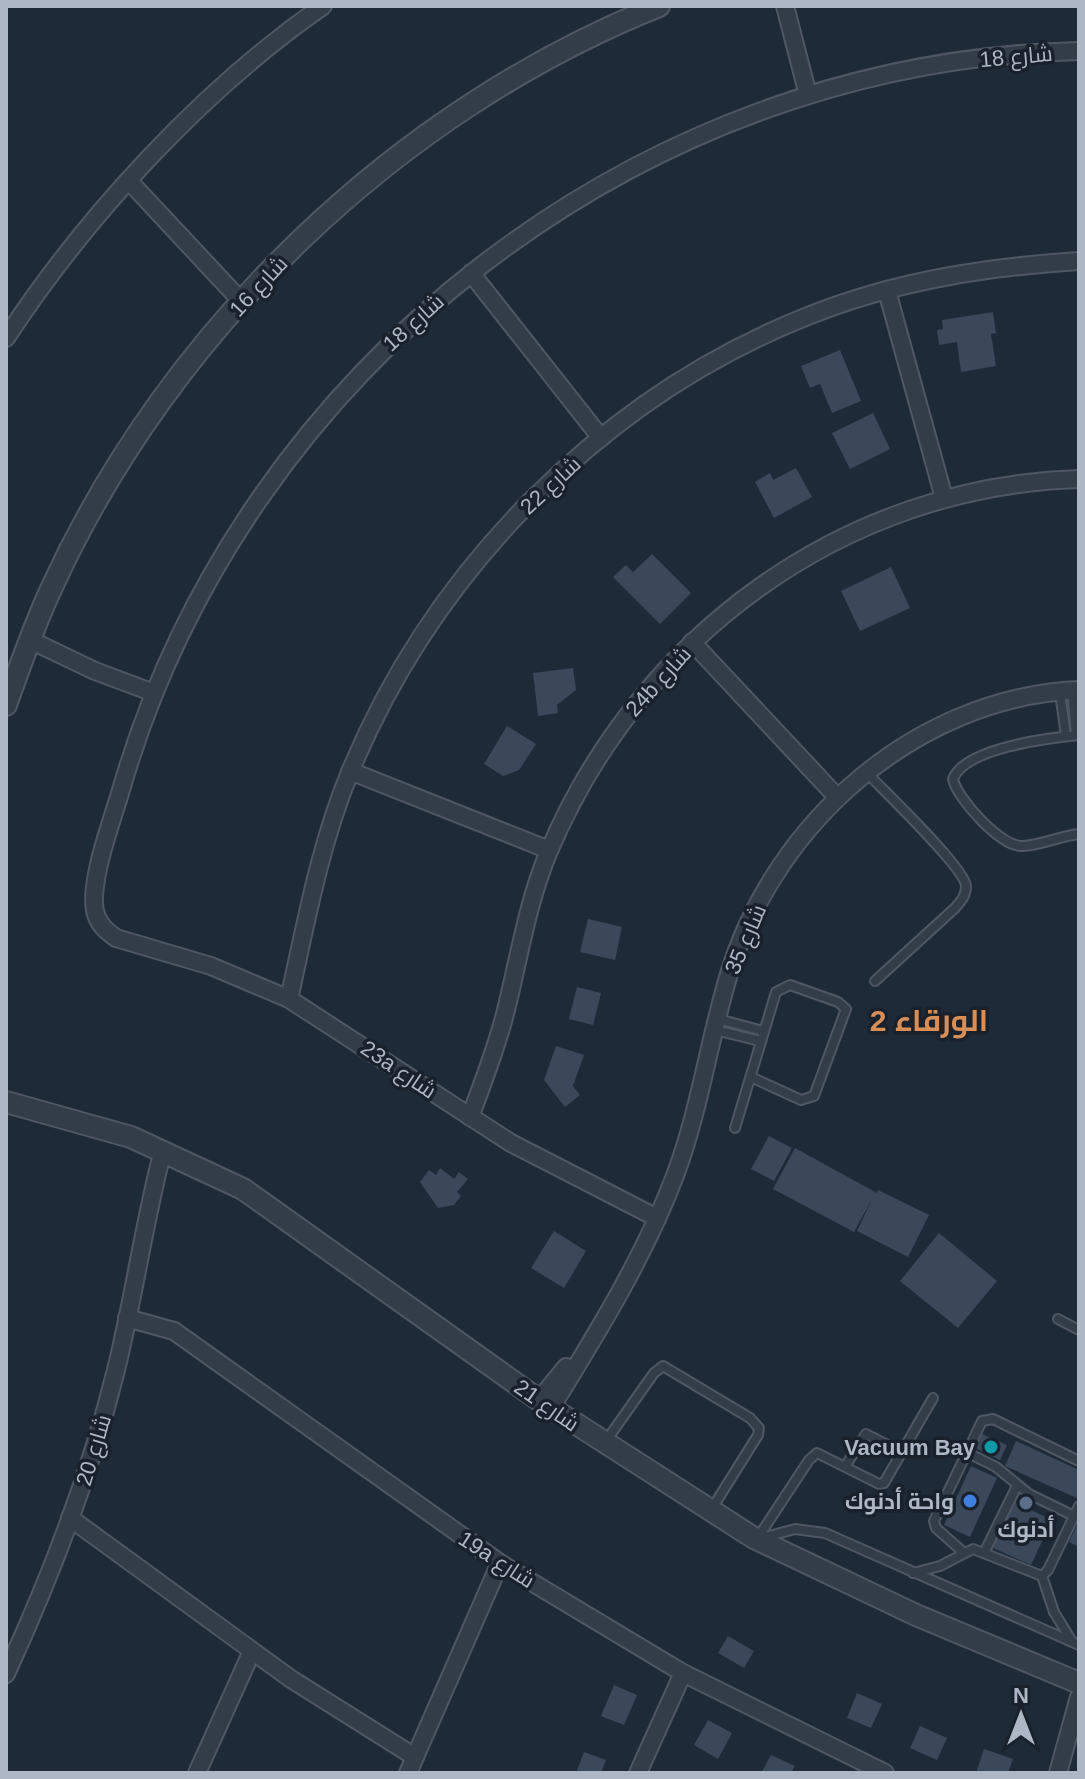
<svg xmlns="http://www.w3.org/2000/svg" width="1085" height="1779" font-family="Helvetica,Cairo,sans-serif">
<rect width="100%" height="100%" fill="#1f2a38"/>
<g fill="#3b4859">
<polygon points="993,312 996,333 991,334 996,366 961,372 957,342 939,345 937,330 943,329 942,320"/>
<polygon points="840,350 861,401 832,413 820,384 810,388 801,366"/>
<polygon points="873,413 890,449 850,469 832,433"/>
<polygon points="796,468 812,497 774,518 755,482 770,473 773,480"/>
<polygon points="652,554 691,593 660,624 613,577 626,565 633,572"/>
<polygon points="891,567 910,608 860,631 841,591"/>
<polygon points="573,668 576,690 557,705 558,713 538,716 533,673"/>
<polygon points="507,726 536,744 519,770 503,776 484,764"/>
<polygon points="588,919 622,927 615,960 580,952"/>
<polygon points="577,987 601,993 593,1025 569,1019"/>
<polygon points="556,1046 584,1055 573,1086 580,1095 565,1107 544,1080"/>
<polygon points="769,1136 792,1148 774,1181 751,1169"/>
<polygon points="795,1148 877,1193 878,1190 929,1215 908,1257 857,1231 872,1199 854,1232 773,1189"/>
<polygon points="440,1168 454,1179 459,1172 468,1179 457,1192 461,1196 454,1205 438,1208 420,1182 429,1170 436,1175"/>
<polygon points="554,1231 586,1251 564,1288 531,1268"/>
<polygon points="939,1233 997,1281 958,1328 900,1281"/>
<polygon points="982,1434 1007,1445 1000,1460 975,1448"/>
<polygon points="1016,1441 1079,1470 1079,1499 1005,1466"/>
<polygon points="971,1466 997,1478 970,1537 944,1525"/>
<polygon points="1014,1502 1052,1520 1031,1565 993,1548"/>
<polygon points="1079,1521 1079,1547 1069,1542"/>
<polygon points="728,1636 754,1651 744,1668 718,1653"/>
<polygon points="614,1685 637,1695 624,1725 601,1716"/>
<polygon points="857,1693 882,1704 871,1728 847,1718"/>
<polygon points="708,1720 732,1733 718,1759 694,1745"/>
<polygon points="920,1726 947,1738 937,1760 910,1748"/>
<polygon points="984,1749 1013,1759 1008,1773 976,1773"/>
<polygon points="584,1752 606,1760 601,1773 576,1773"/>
<polygon points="771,1755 795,1766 791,1773 761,1773"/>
</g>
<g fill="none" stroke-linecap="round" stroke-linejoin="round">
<defs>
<g id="service">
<polyline points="1072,690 1076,735"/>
<polyline points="1060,693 1066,736"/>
<path d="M 1079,735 C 1048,738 965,748 953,779 C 957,799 1002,848 1023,846 C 1042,845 1060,836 1079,834"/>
<path d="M 867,773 C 884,791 965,868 966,886 C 966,896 961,901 955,908 L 875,981"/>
<polyline points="718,1019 763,1031"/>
<polyline points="715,1030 760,1041"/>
<polyline points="735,1128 776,992 790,985 838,1002 846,1009 814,1096 801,1100 751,1077"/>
<polyline points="1058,1319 1079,1330"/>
<polyline points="606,1441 654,1373 663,1366 750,1418 759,1428 758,1435 711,1510"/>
<polyline points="966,1452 996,1467 1029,1494 1074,1516"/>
<polyline points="846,1465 866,1434 903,1453"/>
<polyline points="762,1538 795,1529 825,1533 1079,1645"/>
<polyline points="757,1539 809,1460 817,1453 879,1484 884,1483 933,1398"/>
<polyline points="963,1552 936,1528 934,1521 982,1421 993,1419 1079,1461"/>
<polyline points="984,1553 1017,1486"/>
<polyline points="913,1573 940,1566 973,1549 1042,1576"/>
<polyline points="1042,1576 1048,1570 1079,1506"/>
<polyline points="1042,1576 1054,1612 1071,1640"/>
</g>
<g id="minor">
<polyline points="785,6 808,95"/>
<polyline points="130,182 242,302"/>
<polyline points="471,273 601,438"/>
<polyline points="887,291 944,498"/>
<path d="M 6,338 C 86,216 203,89 323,6"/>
<polyline points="30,640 95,671 154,693"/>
<polyline points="692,642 837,797"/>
<polyline points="350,771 549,850"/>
<path d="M 289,999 C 306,923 320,844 350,772 C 434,569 603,397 808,316 C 895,281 986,267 1079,261"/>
<path d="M 470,1117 C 483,1083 496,1049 505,1014 C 519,959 527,903 549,851 C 640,636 844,486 1079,479"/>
<path d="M 657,1218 L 511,1143 L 289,999 L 211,966 L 116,938 C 108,932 101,927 97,917 C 85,891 113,818 121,790 C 242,369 640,60 1079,51"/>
<polyline points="127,1318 174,1331 500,1563 683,1673 885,1773"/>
<polyline points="539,1400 566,1367"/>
<path d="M 551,1408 C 597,1333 645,1256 676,1173 C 700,1108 709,1040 729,974 C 775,822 917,697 1079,690"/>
<polyline points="70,1518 291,1679 415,1757"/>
<path d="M 6,1674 C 51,1576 90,1475 116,1370 C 134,1297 144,1222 163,1150"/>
<polyline points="197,1773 252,1651"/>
<polyline points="408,1773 500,1563"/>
<polyline points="638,1773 683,1673"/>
<polyline points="1058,1773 1079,1697"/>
</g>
<g id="tertiary">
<path d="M 6,705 C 20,666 34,625 52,587 C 170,329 397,111 659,6"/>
<polyline points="6,1102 131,1137 243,1189 539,1400 754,1538 916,1615 1079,1683"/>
</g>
</defs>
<use href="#service" stroke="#4e5763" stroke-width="12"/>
<use href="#minor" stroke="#4e5763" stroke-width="20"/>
<use href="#tertiary" stroke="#4e5763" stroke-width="24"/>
<use href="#service" stroke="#333c49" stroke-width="8"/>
<use href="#minor" stroke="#333c49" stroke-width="16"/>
<use href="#tertiary" stroke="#333c49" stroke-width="20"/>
</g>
<circle fill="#0f9aa8" stroke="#19212d" stroke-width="3" cx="991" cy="1447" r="8"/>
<circle fill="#3f7fe0" stroke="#19212d" stroke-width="3" cx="970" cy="1501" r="8"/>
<circle fill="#5c6f8a" stroke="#19212d" stroke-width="3" cx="1026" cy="1503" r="8"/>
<g text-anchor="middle" stroke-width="7" stroke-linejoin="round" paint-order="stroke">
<g font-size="22" fill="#adb7c5" stroke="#19212d">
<text transform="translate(1016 56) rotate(-5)" y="8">شارع 18</text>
<text transform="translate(258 286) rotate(-47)" y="8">شارع 16</text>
<text transform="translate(413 322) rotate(-42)" y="8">شارع 18</text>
<text transform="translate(550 485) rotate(-43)" y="8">شارع 22</text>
<text transform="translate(658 681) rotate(-48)" y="8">24b شارع</text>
<text transform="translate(745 939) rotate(-67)" y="8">شارع 35</text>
<text transform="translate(399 1069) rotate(34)" y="8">23a شارع</text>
<text transform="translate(547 1405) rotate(35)" y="8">شارع 21</text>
<text transform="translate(93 1450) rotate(-73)" y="8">شارع 20</text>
<text transform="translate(497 1559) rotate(33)" y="8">19a شارع</text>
</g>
<g font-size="22" font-weight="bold" fill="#adb7c5" stroke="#19212d" text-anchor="end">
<text x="975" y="1455">Vacuum Bay</text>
<text x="954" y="1509">واحة أدنوك</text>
<text x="1026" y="1537" text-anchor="middle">أدنوك</text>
</g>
<g font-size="30" font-weight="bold" fill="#d78e57" stroke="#19212d">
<text x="929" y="1031">الورقاء 2</text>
</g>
</g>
<rect width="1085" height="1779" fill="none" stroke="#adb7c5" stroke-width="16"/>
<g transform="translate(1021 1715)" stroke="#19212d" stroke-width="6" paint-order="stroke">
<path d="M0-6L14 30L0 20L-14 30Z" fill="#adb7c5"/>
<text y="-12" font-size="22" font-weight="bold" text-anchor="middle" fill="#adb7c5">N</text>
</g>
</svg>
